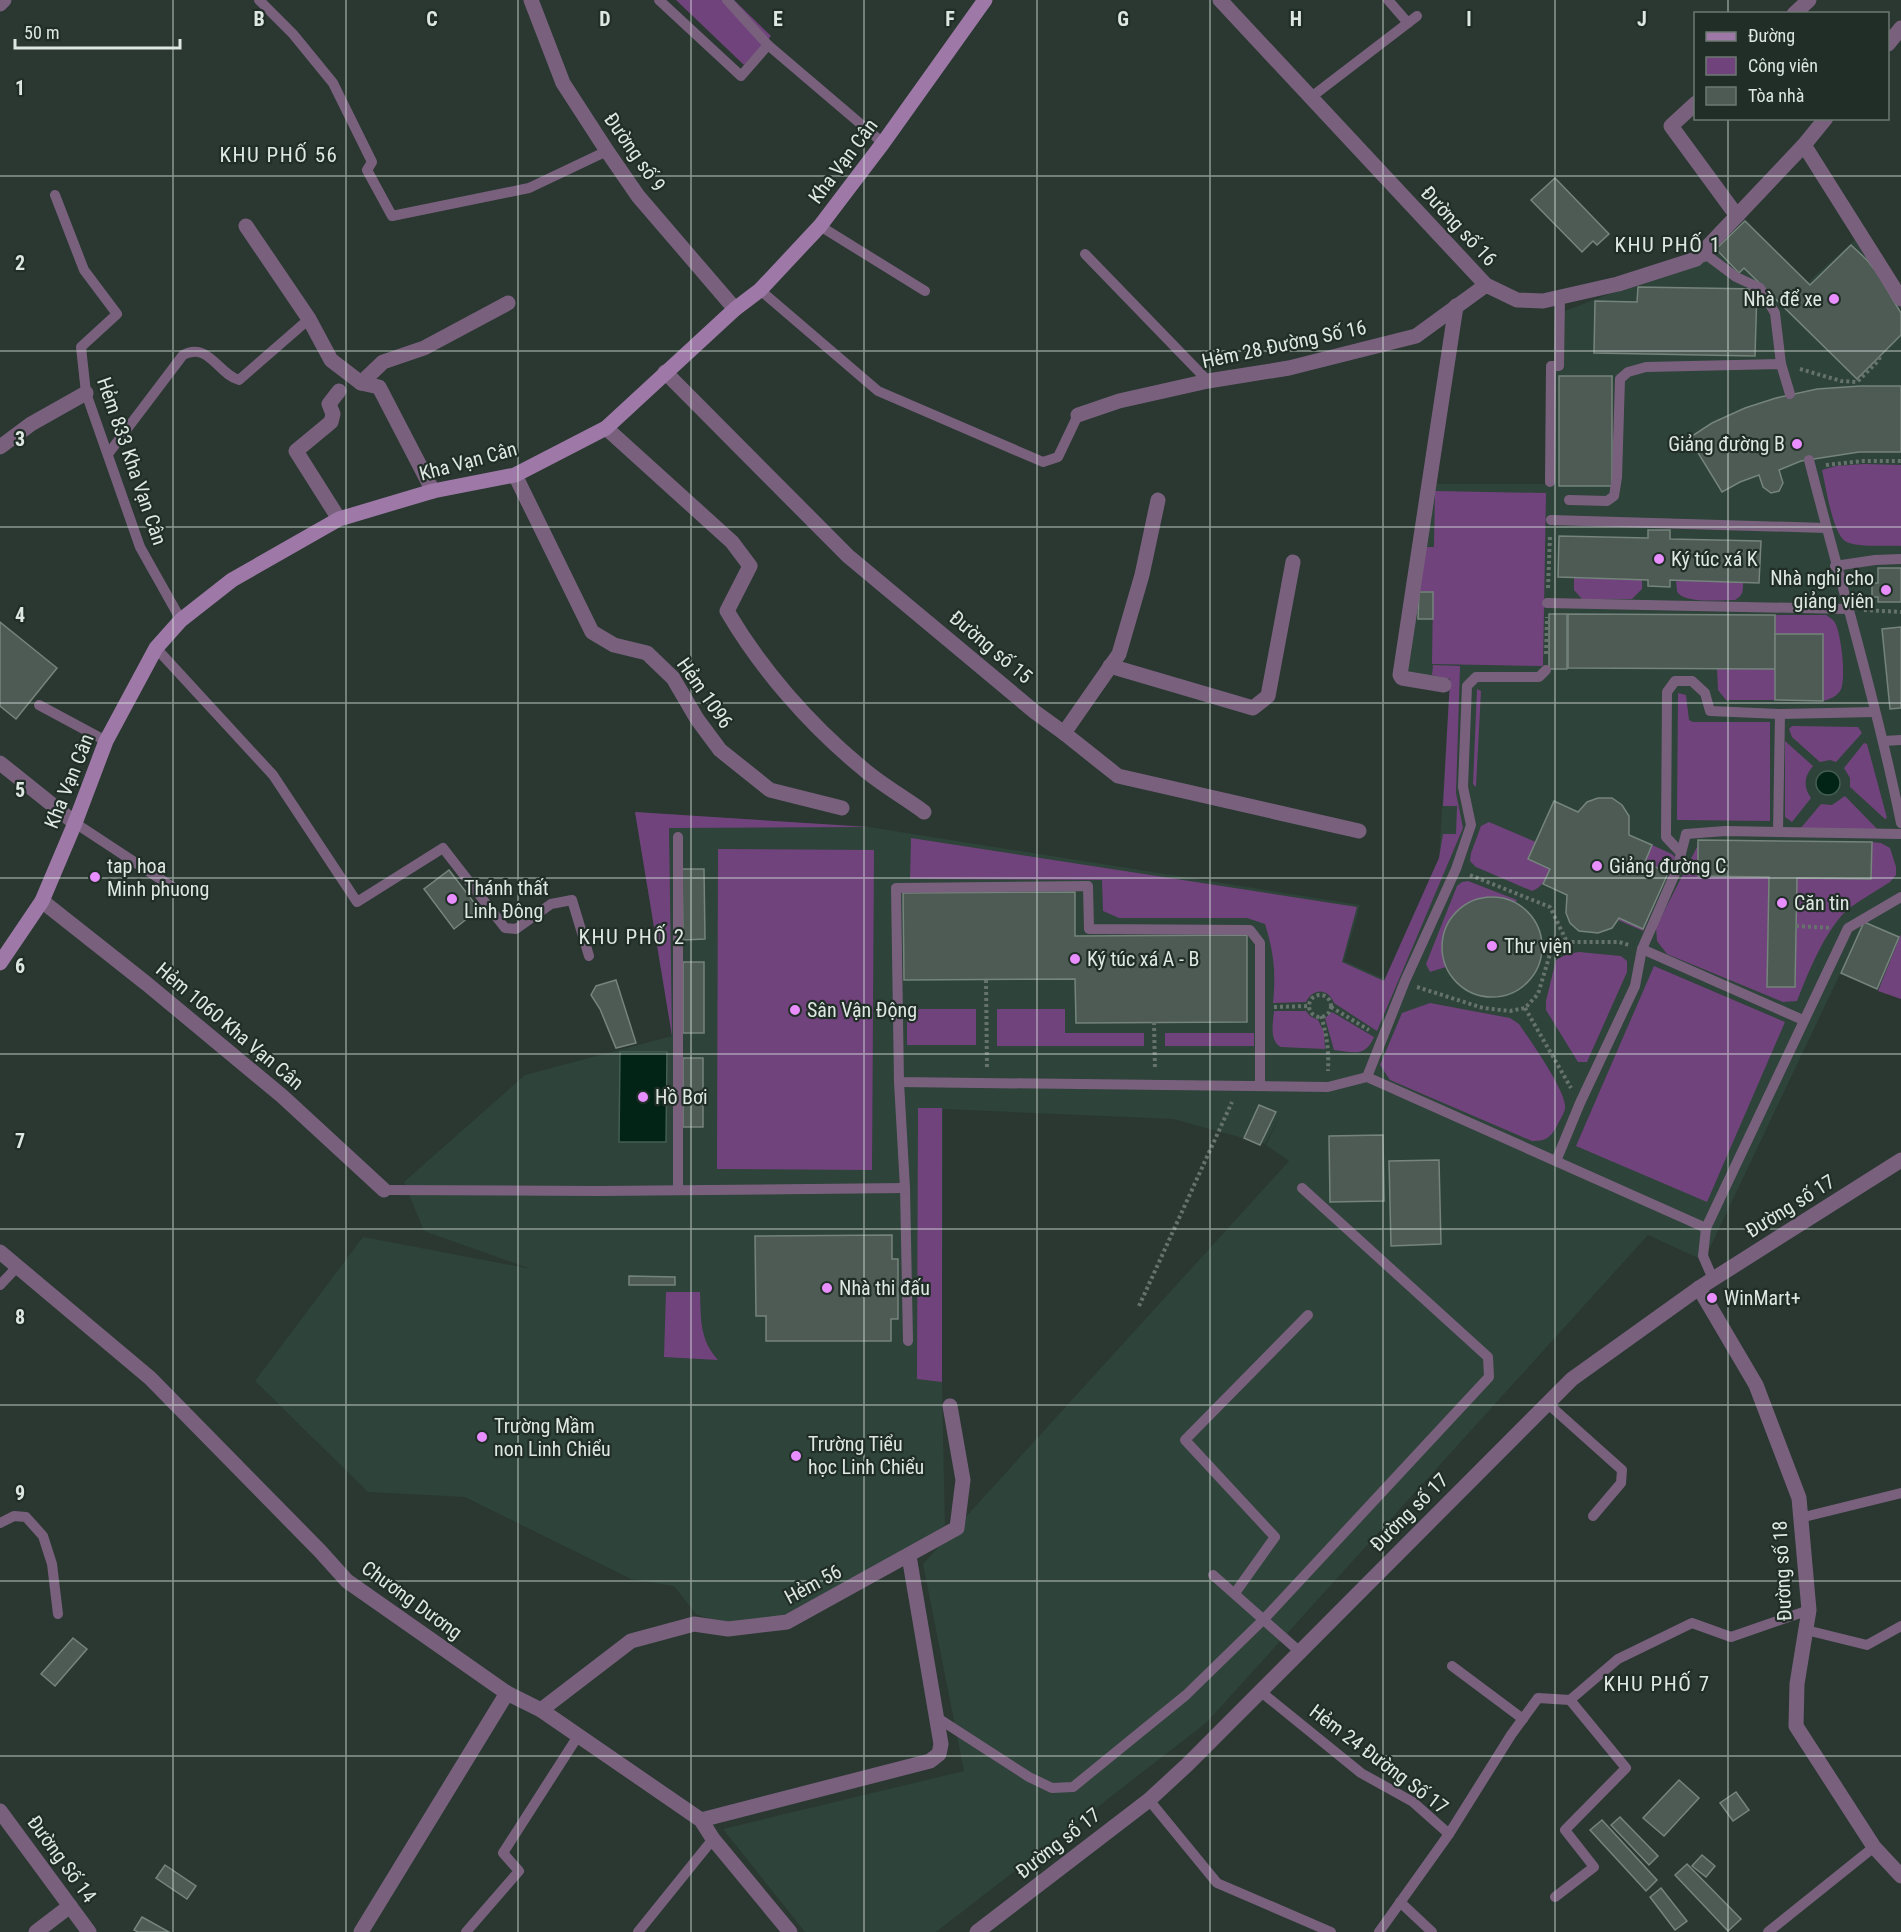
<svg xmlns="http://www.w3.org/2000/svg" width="1901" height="1932" font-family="'Roboto Condensed',sans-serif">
<rect width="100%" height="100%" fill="#2a3831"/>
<polygon fill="#2e4339" points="1745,219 1808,282 1857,238 1901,312 1901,999 1840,974 1706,1256 1698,1258 1648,1235 1206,1723 936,1932 805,1932 723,1829 964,1771 923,1564 1289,1161 1266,1145 1281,1114 1265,1144 1173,1119 943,1109 942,1382 945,1529 782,1616 724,1624 696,1614 674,1586 631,1579 465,1497 368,1492 255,1381 363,1237 531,1269 424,1231 404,1182 525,1075 672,1036 635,812 869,827 1360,905 1344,961 1385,979 1439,858 1450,680 1403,674 1434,484 1550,484 1557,314 1708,256"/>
<g fill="#71437c">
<polygon points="676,0 734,0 771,36 744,65"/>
<path d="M 1864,464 L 1901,465 L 1901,546 C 1888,545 1855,548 1845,541 C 1832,531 1826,487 1822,470 L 1836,466 Z"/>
<polygon points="1435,491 1546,493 1543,666 1432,664 1433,592 1417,591 1424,547 1434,547"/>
<polygon points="1574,578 1642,580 1642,589 1632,599 1582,599 1574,590"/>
<path d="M 1676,580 L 1743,582 C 1743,592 1743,595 1735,600 C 1722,600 1682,604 1677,591 C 1677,590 1676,581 1676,580 Z"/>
<path d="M 1775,615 L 1826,615 C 1829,617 1832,619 1834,621 C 1841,630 1847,681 1840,691 C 1836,697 1830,699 1823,701 L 1823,634 L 1775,634 Z"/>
<path d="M 1433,665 L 1460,666 L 1456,793 L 1463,828 L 1377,1031 L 1334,1003 C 1328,988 1313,988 1306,1002 L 1273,1003 C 1276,973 1274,953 1265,924 L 1247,918 L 1119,918 L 1103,911 L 1102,880 L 910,879 L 911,838 L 1357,907 L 1342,962 L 1384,981 L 1439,858 L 1443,834 L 1456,834 L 1457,806 L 1443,806 L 1450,679 L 1432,675 Z"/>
<polygon points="1717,668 1775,669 1775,700 1726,700 1718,690"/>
<polygon points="1477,689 1481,691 1476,787 1473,784"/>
<polygon points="1678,693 1686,695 1689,720 1693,722 1770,722 1770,821 1677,820"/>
<polygon points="1792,726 1858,727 1862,733 1836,762 1830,760 1820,762 1792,737 1789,729"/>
<path d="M 1785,741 L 1813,766 C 1804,776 1803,787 1811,798 L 1792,822 L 1785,817 Z"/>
<polygon points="1864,743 1867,744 1887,818 1885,819 1850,787 1850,778 1844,768"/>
<polygon points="1845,796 1879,831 1800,829 1821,804 1832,805"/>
<polygon points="635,812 869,827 669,828 672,1036"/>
<path d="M 1489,822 L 1536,842 L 1550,869 C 1545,879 1543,887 1532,891 L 1476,867 L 1470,861 L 1471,853 L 1481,826 Z"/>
<path d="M 1872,842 L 1881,843 L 1890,848 L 1896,867 L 1896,875 L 1890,882 C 1878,890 1851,905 1843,914 C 1823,936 1808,973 1797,1001 L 1783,1002 L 1667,954 L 1657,941 L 1656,927 L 1698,845 L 1698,876 L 1769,877 L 1767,986 L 1795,987 L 1797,878 L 1871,879 Z"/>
<polygon points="1652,845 1672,854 1675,857 1643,931 1618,920"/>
<polygon points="718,849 874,850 872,1170 717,1169"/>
<path d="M 1468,881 L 1517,900 L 1515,903 C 1469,885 1432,920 1446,967 L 1430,972 L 1426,964 L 1457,886 L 1462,882 Z"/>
<polygon points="1901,934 1901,999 1878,991"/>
<polygon points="1579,952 1621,956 1627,961 1627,972 1587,1062 1578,1062 1546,1010 1546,1001 1556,960 1567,954"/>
<polygon points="1654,966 1785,1022 1707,1202 1576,1146"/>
<path d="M 1430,1003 L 1510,1018 L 1519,1024 C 1529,1039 1568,1093 1565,1109 C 1564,1114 1559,1121 1557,1126 C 1550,1138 1546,1141 1532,1141 L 1390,1080 L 1380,1065 L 1402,1013 Z"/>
<rect x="907" y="1009" width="69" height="36"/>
<polygon points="997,1009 1065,1009 1065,1033 1144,1033 1144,1046 997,1046"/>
<path d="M 1274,1011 L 1306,1011 L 1310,1016 L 1318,1020 L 1324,1032 L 1325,1049 L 1281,1047 C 1269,1041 1273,1023 1274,1011 Z"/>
<path d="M 1332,1012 L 1374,1037 C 1365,1058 1353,1052 1334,1050 L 1325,1018 Z"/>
<rect x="1165" y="1033" width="89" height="13"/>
<polygon points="918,1108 942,1108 942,1382 917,1379"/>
<path d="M 666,1292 L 700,1292 C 701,1318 699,1339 718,1360 L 664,1357 Z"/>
</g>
<g fill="#022417" stroke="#445e54" stroke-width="1.5">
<circle cx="1828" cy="783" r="12"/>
<polygon points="620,1052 667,1052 666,1142 619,1142"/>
</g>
<g fill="#4d5b54" stroke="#75847c" stroke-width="1.5">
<polygon points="1555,178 1609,234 1597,245 1593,241 1582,252 1531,200"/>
<polygon points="1745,221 1810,285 1851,245 1867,260 1878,274 1901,313 1901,335 1857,379 1744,268 1739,273 1716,249"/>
<polygon points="1638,287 1757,289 1755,356 1594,353 1595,301 1637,302"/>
<rect x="1559" y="376" width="53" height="110"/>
<polygon points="1860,386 1901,386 1901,452 1859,452 1801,461 1779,470 1783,483 1779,491 1771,493 1763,487 1759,475 1740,482 1722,492 1689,438 1712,423 1745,408 1776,398 1817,389"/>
<polygon points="1648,530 1670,530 1670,539 1761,541 1759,583 1670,580 1670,587 1648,586 1648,580 1558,577 1559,536 1648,538"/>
<polygon points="1878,568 1901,568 1901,602 1878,602 1878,597 1872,597 1872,583 1878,583"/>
<polygon points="1419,592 1433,592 1433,619 1418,619"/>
<rect x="1549" y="614" width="18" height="55"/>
<polygon points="1568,614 1775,615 1775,669 1568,668"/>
<polygon points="0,622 57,668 16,719 0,706"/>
<polygon points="1901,627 1901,708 1890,709 1882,629"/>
<polygon points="1775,634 1823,634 1823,701 1775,700"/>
<polygon points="1598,798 1612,798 1622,805 1629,816 1629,835 1652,845 1645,862 1668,873 1643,929 1619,918 1612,928 1598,933 1579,931 1570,923 1566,913 1567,895 1543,884 1550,869 1528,859 1554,801 1578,812 1587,802"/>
<polygon points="1698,840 1872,842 1871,879 1797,878 1795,987 1767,987 1769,877 1698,876"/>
<polygon points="682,869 704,869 705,939 683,940"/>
<polygon points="449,870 479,909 454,929 424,889"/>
<polygon points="1075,892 1075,936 1247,935 1247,1022 1076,1023 1075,979 904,980 903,893"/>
<circle cx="1492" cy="947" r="50"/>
<polygon points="1864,922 1899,937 1877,989 1841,973"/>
<rect x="683" y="962" width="21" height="71"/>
<polygon points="616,980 636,1043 616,1048 600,1009 591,995 596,986"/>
<rect x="683" y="1058" width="20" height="69"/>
<polygon points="1259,1105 1276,1112 1260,1145 1244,1138"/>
<polygon points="1383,1135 1384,1201 1330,1202 1329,1136"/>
<polygon points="1439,1160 1441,1244 1391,1246 1389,1161"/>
<polygon points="892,1235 892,1259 898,1259 898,1319 891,1319 891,1341 766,1341 766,1316 756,1316 755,1236"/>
<polygon points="629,1276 675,1277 675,1285 629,1285"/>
<polygon points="73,1638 87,1649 55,1686 41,1674"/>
<polygon points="1679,1780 1699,1798 1664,1836 1643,1818"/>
<polygon points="1736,1792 1749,1810 1733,1821 1720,1803"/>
<polygon points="1620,1817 1658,1856 1649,1865 1611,1825"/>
<polygon points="1602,1820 1657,1880 1646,1891 1590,1830"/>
<polygon points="1702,1855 1715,1866 1706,1877 1692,1866"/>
<polygon points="1687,1864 1741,1919 1728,1931 1675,1875"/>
<polygon points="165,1865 196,1886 187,1899 156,1878"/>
<polygon points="1661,1888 1687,1921 1675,1930 1650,1897"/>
<polygon points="142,1917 169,1932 138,1932 134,1930"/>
</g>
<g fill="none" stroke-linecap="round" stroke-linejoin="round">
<g stroke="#66726c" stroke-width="4" stroke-dasharray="3 3" stroke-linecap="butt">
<polyline points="1800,369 1841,381 1857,382 1879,360 1880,356"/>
<polyline points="1826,465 1863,461 1901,461"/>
<polyline points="1548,588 1550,536"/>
<polyline points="1864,610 1901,612"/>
<polyline points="1546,654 1547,617"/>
<polyline points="1470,875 1550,907 1567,942"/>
<polyline points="1796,926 1832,928"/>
<polyline points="986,980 987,1069"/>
<polyline points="1417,987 1483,1008 1510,1011 1525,1008 1538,994 1550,954 1567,942 1619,942 1629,945"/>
<circle cx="1320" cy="1006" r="11"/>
<polyline points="1274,1007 1309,1006"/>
<polyline points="1331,1007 1369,1030"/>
<polyline points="1525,1008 1571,1088"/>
<path d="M 1321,1016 C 1327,1035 1329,1052 1328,1071"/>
<polyline points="1154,1022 1155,1070"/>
<polyline points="1139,1306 1232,1102"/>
</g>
<g stroke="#79617e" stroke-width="10">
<polyline points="259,0 293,34 333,83 372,162 367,170 392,216 529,188 607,151"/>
<polyline points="659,0 741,76 768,45 883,143"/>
<polyline points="727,0 768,45"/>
<polyline points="1388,0 1408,23"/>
<polyline points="1310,98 1417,16"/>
<polyline points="55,195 84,270 117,314 81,347 86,393 140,547 181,620"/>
<polyline points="820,226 925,291"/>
<polyline points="1085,254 1208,381"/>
<polyline points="1696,259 1708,256 1736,277 1760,288 1775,313 1781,364"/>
<polyline points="760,290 878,391 1043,462 1058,457 1078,415"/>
<path d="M 108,454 L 183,355 C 208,341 219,375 239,380 L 309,319"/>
<path d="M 1809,460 C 1840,581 1876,701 1901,823"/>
<polyline points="1550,482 1551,366 1559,366 1560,297"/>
<polyline points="1569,500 1607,501 1614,496 1617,477 1620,379 1628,372 1646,367 1781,364 1790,394"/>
<polyline points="1551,520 1826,528"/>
<polyline points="1835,566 1875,560 1901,559"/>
<polyline points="1547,603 1848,609"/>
<polyline points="156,648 273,775 357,902 443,848 505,928 516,929 551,904 572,900 589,956"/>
<polyline points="39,705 106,741"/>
<polyline points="1884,741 1901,740"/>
<polyline points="75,823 177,890"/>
<polyline points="1778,832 1780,714"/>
<polyline points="1681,853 1666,837 1667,692 1675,681 1692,681 1705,693 1710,711 1780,714 1875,712"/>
<polyline points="1642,949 1803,1020"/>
<polyline points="1367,1077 1405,981 1456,869 1471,825 1463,787 1467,686 1476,677 1539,677 1546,670"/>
<polyline points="899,1082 905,1188 908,1341"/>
<polyline points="1260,1085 1260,943 1250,930 1089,929 1088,886 896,888 899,1082 1328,1087 1367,1077 1706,1228"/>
<polyline points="1556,1161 1580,1103 1635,986 1642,949 1677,869 1686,834 1725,831 1901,834"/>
<polyline points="384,1190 598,1191 905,1188"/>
<polyline points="678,1190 678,837"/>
<polyline points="1713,1279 1703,1256 1706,1228 1848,928 1901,897"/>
<polyline points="0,1285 18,1266"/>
<polyline points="1547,1403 1622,1470 1621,1483 1593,1516"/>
<polyline points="1800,1518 1901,1493"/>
<polyline points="0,1523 14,1516 26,1517 43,1536 52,1564 58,1614"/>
<polyline points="1213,1575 1300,1652"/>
<polyline points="1235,1593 1275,1537 1185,1440 1308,1315"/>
<polyline points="1806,1630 1867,1645 1901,1626"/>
<polyline points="1452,1666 1523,1719"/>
<polyline points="1260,1691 1361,1773 1413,1802 1449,1834"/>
<polyline points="936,1717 1029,1777 1052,1788 1073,1787 1186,1695 1264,1619 1489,1377 1488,1357 1302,1188"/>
<polyline points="1149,1800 1217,1883 1331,1932"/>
<polyline points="1555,1897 1594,1867 1565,1830 1626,1768 1570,1700"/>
<polyline points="1400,1902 1432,1932"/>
<polyline points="466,1932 519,1871 503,1853 578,1736"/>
<polyline points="638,1932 713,1839"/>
<polyline points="1379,1932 1449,1834 1511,1735 1538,1698 1570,1700 1618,1659 1692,1623 1731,1637 1809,1610"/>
<polyline points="1768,1932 1874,1847"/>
</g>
<g stroke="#79617e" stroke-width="15">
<polyline points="1220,0 1486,285 1517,300 1543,301 1618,284 1696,259 1804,145 1826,118"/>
<polyline points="0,4 4,0"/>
<polyline points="1794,14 1809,0"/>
<polyline points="1888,44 1901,28"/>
<polyline points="1696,103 1671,126 1737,216"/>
<polyline points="1804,145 1901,299"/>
<polyline points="246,226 309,319 331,360 361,383 379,387 433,491"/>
<polyline points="665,372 848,556 1035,712 1064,733 1118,776 1359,831"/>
<polyline points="361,383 383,362 424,348 508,303"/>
<polyline points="1078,415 1119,401 1208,381 1289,368 1416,336 1486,285"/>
<path d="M 606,428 L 732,542 L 750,566 L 727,611 C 761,669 809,724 861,767 C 880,784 904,797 924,812"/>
<polyline points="0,447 31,424 86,393"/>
<polyline points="515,475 592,632 614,645 647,653 673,678 697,719 720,750 770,790 842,808"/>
<polyline points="339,519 296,451 331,422 333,414 329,404 339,391"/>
<polyline points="1110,666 1253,708 1268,696 1293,562"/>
<polyline points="1444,685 1402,678 1400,675 1456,306"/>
<polyline points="1064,733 1119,654 1142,575 1158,500"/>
<polyline points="0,763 75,823"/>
<polyline points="42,901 147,984 282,1096 384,1190"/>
<polyline points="1699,1288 1756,1385 1799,1498 1809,1610 1797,1684 1796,1726 1874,1847 1901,1876"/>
<polyline points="541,1710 631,1641 694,1624 728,1629 787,1622 957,1528 963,1480 950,1406"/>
<polyline points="0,1811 89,1932"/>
<polyline points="701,1820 930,1761 939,1754 941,1744 909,1556"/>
<polyline points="36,1932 70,1906"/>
<polyline points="361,1932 507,1693"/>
</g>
<g stroke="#79617e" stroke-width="15">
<polyline points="531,0 563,83 607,151 638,196 735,309"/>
<polyline points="0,1252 150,1378 320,1551 347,1581 507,1693 541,1710 701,1820 713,1839 790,1932"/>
<polyline points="977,1932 1149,1800 1188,1764 1572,1379 1699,1288 1901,1160"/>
</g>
<polyline stroke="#9e79a7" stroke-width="15" points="0,963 42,901 75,823 106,741 156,648 181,620 232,580 339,519 433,491 515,475 606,428 735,309 760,290 820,226 883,143 985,0"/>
</g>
<path fill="none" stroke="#dfe7e3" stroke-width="1.5" stroke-opacity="0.55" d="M 173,0 L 173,1932M 346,0 L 346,1932M 518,0 L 518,1932M 691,0 L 691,1932M 864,0 L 864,1932M 1037,0 L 1037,1932M 1210,0 L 1210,1932M 1383,0 L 1383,1932M 1555,0 L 1555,1932M 1728,0 L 1728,14M 1728,118 L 1728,1932M 0,176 L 1901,176M 0,351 L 1901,351M 0,527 L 1901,527M 0,703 L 1901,703M 0,878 L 1901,878M 0,1054 L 1901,1054M 0,1229 L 1901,1229M 0,1405 L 1901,1405M 0,1581 L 1901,1581M 0,1756 L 1901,1756"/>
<g fill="#e98efe" stroke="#202e27" stroke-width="2">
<circle cx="1834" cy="299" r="6"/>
<circle cx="1797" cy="444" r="6"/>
<circle cx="1659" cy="559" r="6"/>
<circle cx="1886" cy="590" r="6"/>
<circle cx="1597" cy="866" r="6"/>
<circle cx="95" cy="877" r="6"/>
<circle cx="452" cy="899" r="6"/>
<circle cx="1782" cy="903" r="6"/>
<circle cx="1492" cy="946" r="6"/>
<circle cx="1075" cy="959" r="6"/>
<circle cx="795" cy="1010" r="6"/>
<circle cx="643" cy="1097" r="6"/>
<circle cx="827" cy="1288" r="6"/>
<circle cx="1712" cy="1298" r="6"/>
<circle cx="482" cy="1437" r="6"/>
<circle cx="796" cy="1456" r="6"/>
</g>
<g text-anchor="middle" stroke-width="4.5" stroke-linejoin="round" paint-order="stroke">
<g font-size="20" fill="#dfe7e3" stroke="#202e27">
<text transform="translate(635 152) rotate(55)" y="7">Đường số 9</text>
<text transform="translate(843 161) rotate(-53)" y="7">Kha Vạn Cân</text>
<text transform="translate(1459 226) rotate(47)" y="7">Đường số 16</text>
<text transform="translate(1284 344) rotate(-12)" y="7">Hẻm 28 Đường Số 16</text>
<text transform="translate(132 461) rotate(71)" y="7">Hẻm 833 Kha Vạn Cân</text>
<text transform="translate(468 461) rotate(-15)" y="7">Kha Vạn Cân</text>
<text transform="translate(991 647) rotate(40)" y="7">Đường số 15</text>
<text transform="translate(705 693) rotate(55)" y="7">Hẻm 1096</text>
<text transform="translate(69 781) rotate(-68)" y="7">Kha Vạn Cân</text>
<text transform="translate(230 1026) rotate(40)" y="7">Hẻm 1060 Kha Vạn Cân</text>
<text transform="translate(1790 1206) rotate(-32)" y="7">Đường số 17</text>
<text transform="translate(1409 1512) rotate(-45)" y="7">Đường số 17</text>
<text transform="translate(1782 1571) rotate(-93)" y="7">Đường số 18</text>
<text transform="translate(813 1584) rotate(-28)" y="7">Hẻm 56</text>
<text transform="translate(412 1600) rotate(36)" y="7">Chương Dương</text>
<text transform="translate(1379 1759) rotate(37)" y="7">Hẻm 24 Đường Số 17</text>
<text transform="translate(1058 1843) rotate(-38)" y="7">Đường số 17</text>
<text transform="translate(62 1859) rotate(54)" y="7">Đường Số 14</text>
</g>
<g font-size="20" fill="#dfe7e3" stroke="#202e27" text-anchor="start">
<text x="1822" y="306" text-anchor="end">Nhà để xe</text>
<text x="1785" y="451" text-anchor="end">Giảng đường B</text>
<text x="1671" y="566">Ký túc xá K</text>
<text x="1874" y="585" text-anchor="end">Nhà nghỉ cho<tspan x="1874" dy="23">giảng viên</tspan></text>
<text x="107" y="873">tap hoa<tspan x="107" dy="23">Minh phuong</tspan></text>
<text x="1609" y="873">Giảng đường C</text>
<text x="464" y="895">Thánh thất<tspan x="464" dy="23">Linh Đông</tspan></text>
<text x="1794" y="910">Căn tin</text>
<text x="1504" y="953">Thư viện</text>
<text x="1087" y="966">Ký túc xá A - B</text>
<text x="807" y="1017">Sân Vận Động</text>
<text x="655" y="1104">Hồ Bơi</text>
<text x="839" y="1295">Nhà thi đấu</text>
<text x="1724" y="1305">WinMart+</text>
<text x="494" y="1433">Trường Mầm<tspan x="494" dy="23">non Linh Chiểu</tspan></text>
<text x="808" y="1451">Trường Tiểu<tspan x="808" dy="23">học Linh Chiểu</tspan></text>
</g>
<g font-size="21" letter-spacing="1.5" fill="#dfe7e3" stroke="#202e27">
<text x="279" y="162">KHU PHỐ 56</text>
<text x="1668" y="252">KHU PHỐ 1</text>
<text x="632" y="944">KHU PHỐ 2</text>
<text x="1657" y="1691">KHU PHỐ 7</text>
</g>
</g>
<g font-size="20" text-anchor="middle" font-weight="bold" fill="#dfe7e3" stroke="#202e27" stroke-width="4.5" stroke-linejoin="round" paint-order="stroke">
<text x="259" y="26">B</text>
<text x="432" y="26">C</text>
<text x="605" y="26">D</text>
<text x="778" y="26">E</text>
<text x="950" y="26">F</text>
<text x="1123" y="26">G</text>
<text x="1296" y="26">H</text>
<text x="1469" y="26">I</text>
<text x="1642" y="26">J</text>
<text x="20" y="95">1</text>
<text x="20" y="270">2</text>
<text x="20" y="446">3</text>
<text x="20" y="622">4</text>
<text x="20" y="797">5</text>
<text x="20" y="973">6</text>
<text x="20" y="1148">7</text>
<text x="20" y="1324">8</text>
<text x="20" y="1500">9</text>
</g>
<rect x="1694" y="12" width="195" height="108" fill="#202e27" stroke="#6c7872" stroke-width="1.5"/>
<rect x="1706" y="32" width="30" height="9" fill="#9e79a7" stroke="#6c7872" stroke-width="1.5"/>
<text x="1748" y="42" font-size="18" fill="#dfe7e3">Đường</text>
<rect x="1706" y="57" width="30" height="18" fill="#71437c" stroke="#6c7872" stroke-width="1.5"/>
<text x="1748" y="72" font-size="18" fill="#dfe7e3">Công viên</text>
<rect x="1706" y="87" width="30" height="18" fill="#4d5b54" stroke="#6c7872" stroke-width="1.5"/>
<text x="1748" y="102" font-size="18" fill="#dfe7e3">Tòa nhà</text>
<path d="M15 39v9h165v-9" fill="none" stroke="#dfe7e3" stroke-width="3"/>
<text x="24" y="39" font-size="18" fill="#dfe7e3" stroke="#202e27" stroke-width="4.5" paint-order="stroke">50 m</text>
</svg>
